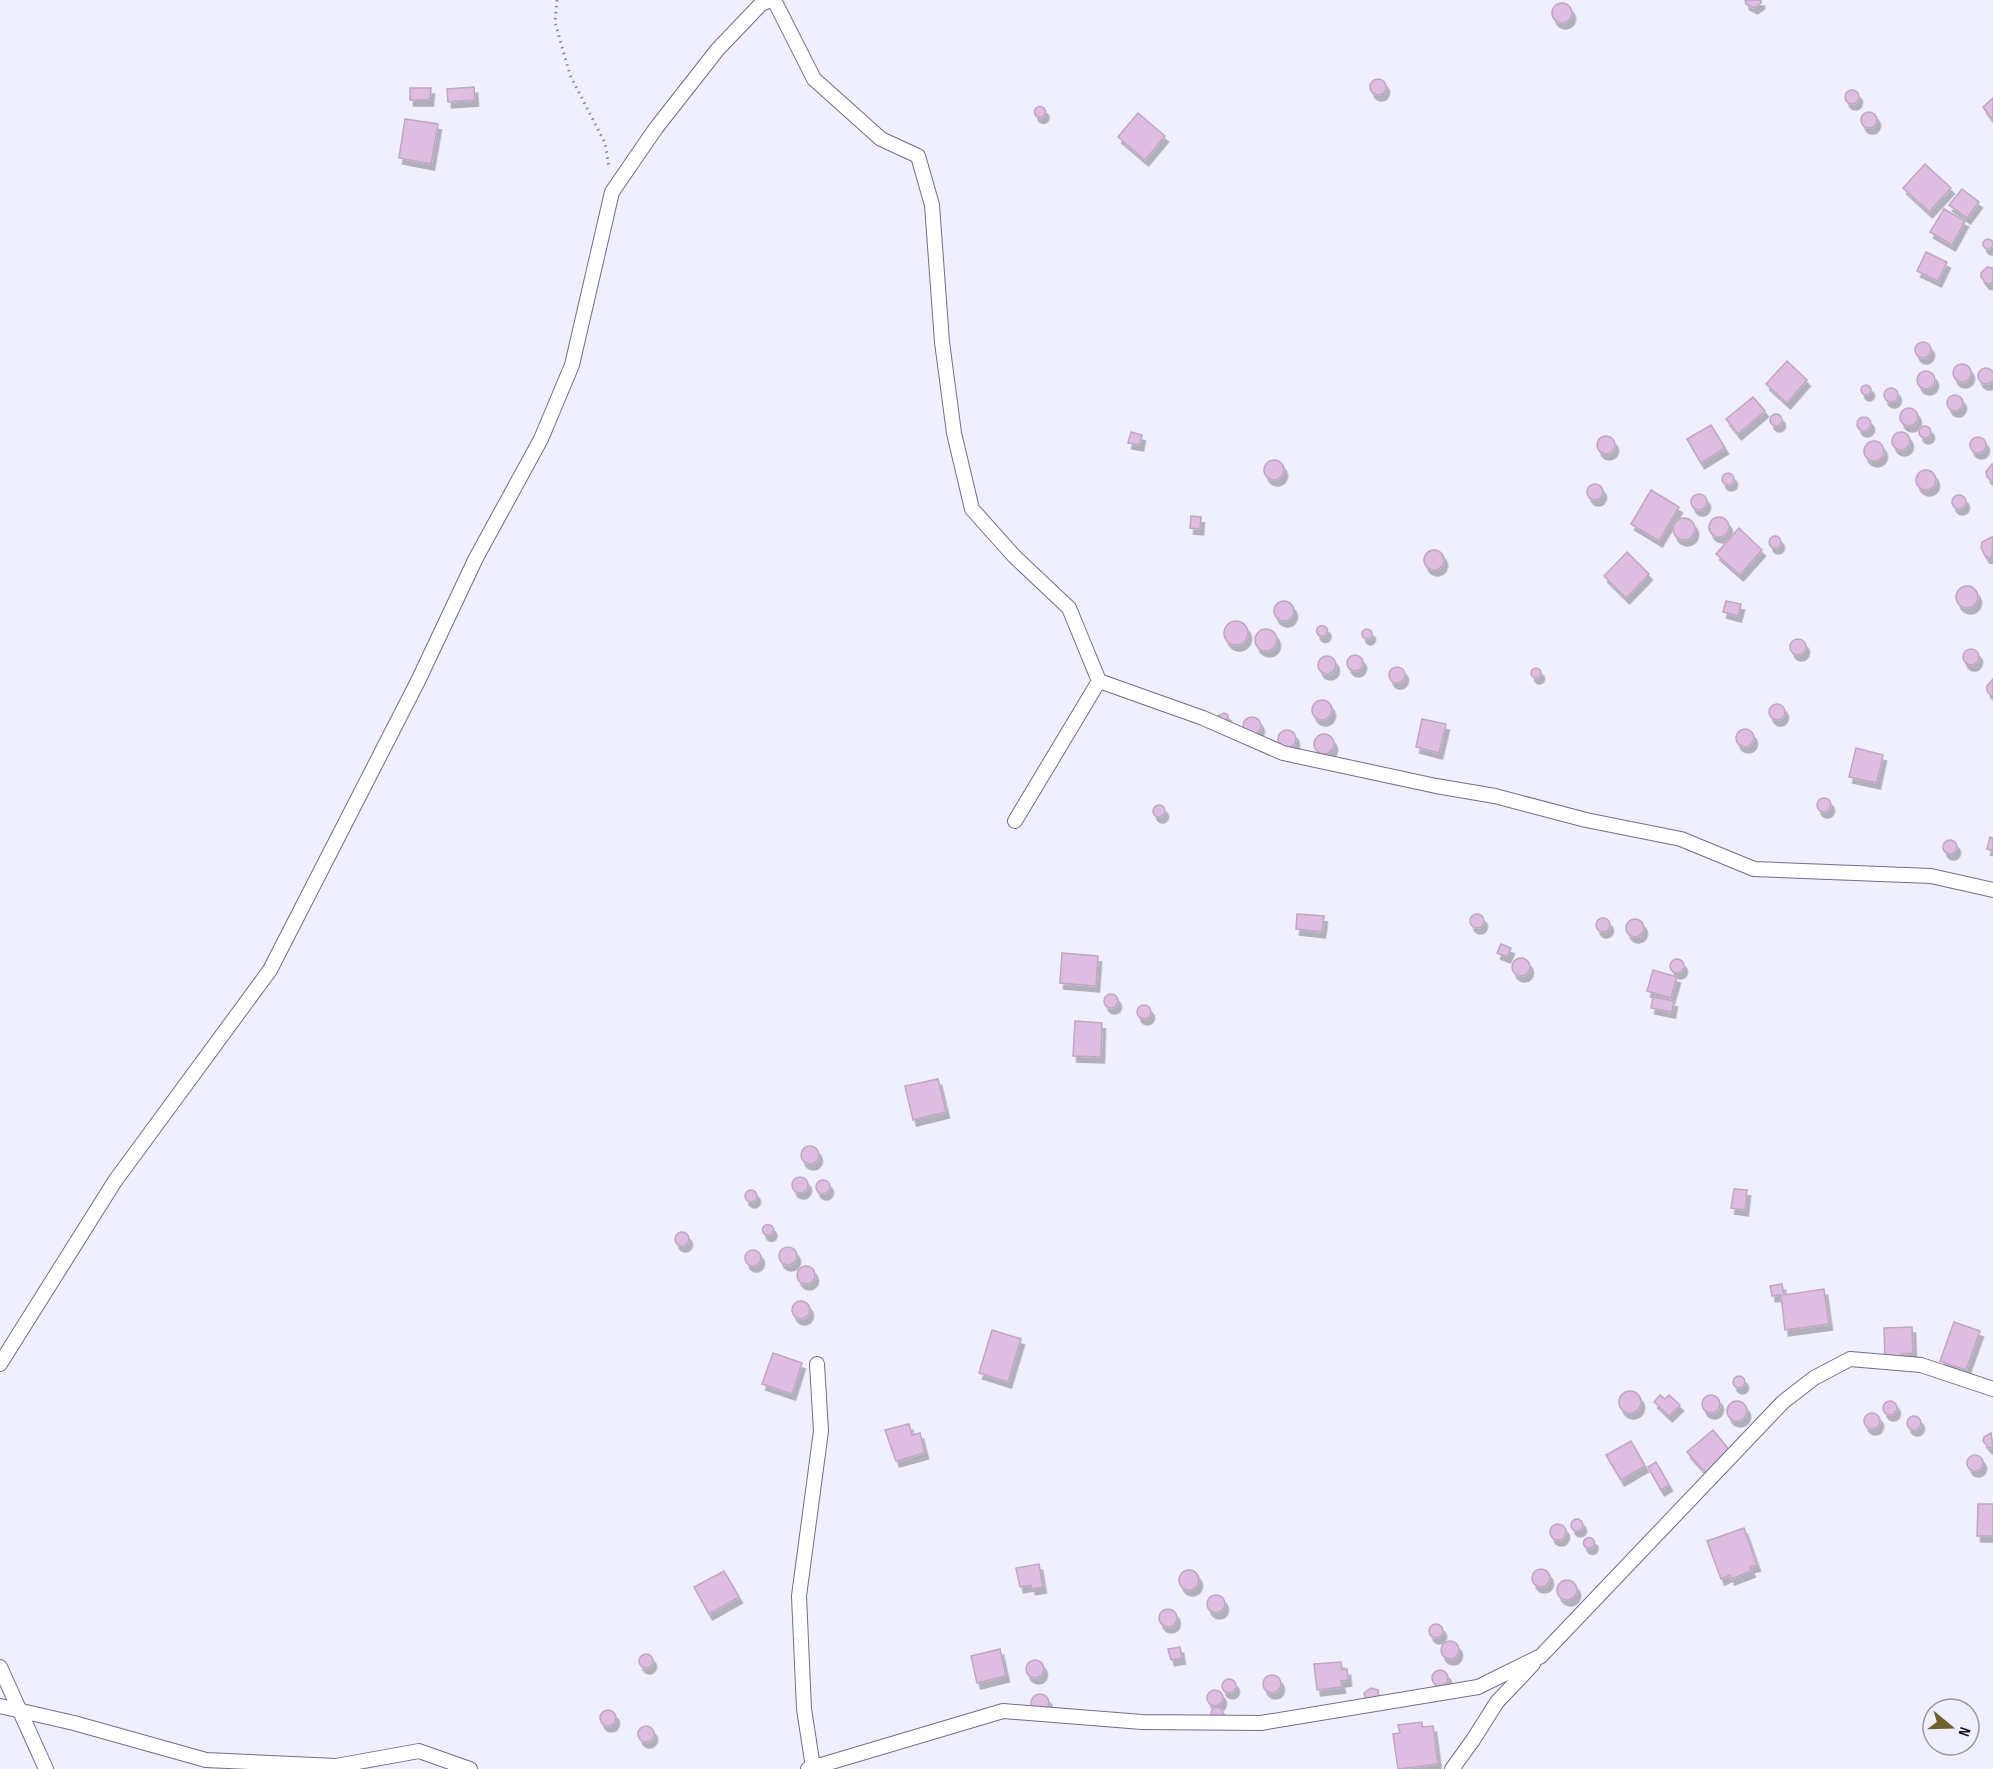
<svg xmlns="http://www.w3.org/2000/svg" width="1993" height="1769" font-family="'Sofia Sans Condensed',sans-serif">
<defs>
<filter id="shadow"><feDropShadow dx="3.5" dy="6" stdDeviation="0" flood-color="#0004"/></filter>
</defs>
<rect width="100%" height="100%" fill="#f0effd"/>
<g fill="#dfbde3" stroke="#bfa6c2" stroke-width="1.5" filter="url(#shadow)">
<polygon points="1745,0 1761,0 1761,3 1754,8 1746,4"/>
<circle cx="1562" cy="13" r="10"/>
<circle cx="1378" cy="87" r="8"/>
<polygon points="474,87 475,100 448,102 447,89"/>
<polygon points="410,88 431,88 430,100 410,100"/>
<circle cx="1852" cy="97" r="7"/>
<polygon points="1993,98 1993,116 1991,118 1983,107"/>
<circle cx="1040" cy="112" r="5.5"/>
<circle cx="1869" cy="120" r="8"/>
<polygon points="1138,113 1165,136 1145,160 1118,137"/>
<polygon points="405,119 438,124 431,164 399,158"/>
<polygon points="1925,164 1951,188 1929,212 1903,188"/>
<polygon points="1962,189 1979,202 1967,218 1949,205"/>
<polygon points="1944,209 1965,221 1952,245 1930,232"/>
<circle cx="1988" cy="244" r="5"/>
<polygon points="1926,252 1947,262 1938,281 1917,271"/>
<polygon points="1987,267 1993,268 1993,282 1991,284 1986,283 1981,277 1981,273"/>
<circle cx="1923" cy="350" r="8"/>
<polygon points="1787,361 1807,380 1787,403 1766,384"/>
<circle cx="1962" cy="373" r="9"/>
<circle cx="1986" cy="376" r="8"/>
<circle cx="1926" cy="380" r="9"/>
<circle cx="1866" cy="390" r="5"/>
<circle cx="1891" cy="395" r="7"/>
<circle cx="1955" cy="403" r="8"/>
<polygon points="1753,397 1765,411 1738,434 1726,419"/>
<circle cx="1909" cy="417" r="9"/>
<circle cx="1776" cy="420" r="6"/>
<circle cx="1864" cy="424" r="7"/>
<polygon points="1711,425 1725,448 1701,463 1687,439"/>
<circle cx="1925" cy="432" r="6"/>
<circle cx="1901" cy="441" r="9"/>
<polygon points="1131,432 1142,435 1140,445 1128,443"/>
<circle cx="1606" cy="445" r="9"/>
<circle cx="1978" cy="445" r="8"/>
<circle cx="1874" cy="451" r="10"/>
<circle cx="1274" cy="470" r="10"/>
<polygon points="1992,464 1993,464 1993,482 1987,477 1986,472"/>
<circle cx="1926" cy="480" r="10"/>
<circle cx="1728" cy="479" r="6"/>
<circle cx="1595" cy="492" r="8"/>
<polygon points="1651,490 1679,507 1659,541 1631,524"/>
<circle cx="1699" cy="502" r="8"/>
<circle cx="1959" cy="502" r="7"/>
<polygon points="1191,516 1201,517 1200,529 1190,528"/>
<circle cx="1719" cy="527" r="10"/>
<circle cx="1684" cy="529" r="11"/>
<polygon points="1739,528 1762,550 1740,575 1716,554"/>
<circle cx="1775" cy="542" r="6"/>
<polygon points="1992,537 1993,537 1992,558 1986,557 1981,548 1982,542"/>
<circle cx="1434" cy="560" r="10"/>
<polygon points="1627,552 1649,574 1626,598 1604,576"/>
<circle cx="1967" cy="597" r="11"/>
<circle cx="1284" cy="611" r="10"/>
<polygon points="1726,601 1741,604 1738,616 1723,612"/>
<circle cx="1236" cy="633" r="12"/>
<circle cx="1322" cy="631" r="5.5"/>
<circle cx="1367" cy="634" r="5"/>
<circle cx="1266" cy="640" r="11"/>
<circle cx="1798" cy="647" r="8"/>
<circle cx="1971" cy="657" r="8"/>
<circle cx="1355" cy="663" r="8"/>
<circle cx="1327" cy="665" r="9"/>
<circle cx="1397" cy="675" r="8"/>
<circle cx="1536" cy="673" r="5"/>
<polygon points="1993,679 1993,698 1987,691 1987,686"/>
<circle cx="1322" cy="710" r="10"/>
<circle cx="1777" cy="712" r="8"/>
<polygon points="1224,713 1228,715 1228,722 1217,719 1218,716"/>
<circle cx="1252" cy="726" r="9"/>
<polygon points="1422,719 1446,724 1439,753 1416,747"/>
<circle cx="1745" cy="738" r="9"/>
<circle cx="1287" cy="739" r="9"/>
<circle cx="1324" cy="744" r="10"/>
<polygon points="1856,748 1883,755 1877,783 1849,777"/>
<circle cx="1824" cy="805" r="7"/>
<circle cx="1159" cy="811" r="6"/>
<polygon points="1990,837 1993,838 1993,851 1987,849"/>
<circle cx="1950" cy="847" r="7"/>
<polygon points="1297,914 1324,916 1322,932 1296,929"/>
<circle cx="1477" cy="921" r="7"/>
<circle cx="1603" cy="925" r="7"/>
<circle cx="1635" cy="928" r="9"/>
<polygon points="1501,944 1511,948 1507,957 1497,953"/>
<polygon points="1062,953 1098,956 1096,986 1060,983"/>
<circle cx="1521" cy="967" r="9"/>
<circle cx="1677" cy="966" r="7"/>
<polygon points="1653,970 1677,977 1671,998 1647,991"/>
<circle cx="1111" cy="1001" r="7"/>
<polygon points="1653,997 1674,1001 1672,1012 1651,1008"/>
<circle cx="1144" cy="1012" r="7"/>
<polygon points="1075,1021 1102,1023 1101,1057 1073,1056"/>
<polygon points="938,1079 946,1112 913,1120 905,1086"/>
<circle cx="810" cy="1155" r="9"/>
<circle cx="800" cy="1185" r="8"/>
<circle cx="823" cy="1187" r="7"/>
<polygon points="1734,1189 1747,1190 1745,1210 1731,1208"/>
<circle cx="751" cy="1196" r="6"/>
<circle cx="768" cy="1230" r="5.5"/>
<circle cx="682" cy="1239" r="7"/>
<circle cx="788" cy="1256" r="9"/>
<circle cx="753" cy="1258" r="8"/>
<circle cx="806" cy="1275" r="9"/>
<polygon points="1782,1284 1784,1295 1824,1289 1829,1324 1785,1330 1781,1295 1772,1296 1770,1286"/>
<circle cx="801" cy="1310" r="9"/>
<polygon points="1954,1322 1980,1331 1966,1370 1940,1361"/>
<polygon points="1912,1327 1913,1353 1901,1354 1901,1359 1885,1359 1884,1328"/>
<polygon points="992,1330 1021,1339 1008,1382 979,1373"/>
<polygon points="773,1353 802,1363 792,1394 762,1384"/>
<circle cx="1739" cy="1382" r="6"/>
<circle cx="1630" cy="1402" r="11"/>
<circle cx="1711" cy="1404" r="9"/>
<polygon points="1660,1395 1665,1399 1669,1395 1680,1405 1669,1416 1654,1402"/>
<circle cx="1890" cy="1408" r="7"/>
<circle cx="1737" cy="1411" r="10"/>
<circle cx="1872" cy="1421" r="8"/>
<circle cx="1914" cy="1423" r="7"/>
<polygon points="909,1424 912,1435 920,1433 925,1453 896,1461 885,1430"/>
<polygon points="1713,1430 1731,1452 1706,1473 1687,1452"/>
<polygon points="1991,1433 1993,1447 1989,1448 1983,1441 1984,1437"/>
<polygon points="1631,1441 1645,1466 1621,1480 1606,1455"/>
<circle cx="1975" cy="1463" r="8"/>
<polygon points="1656,1462 1669,1485 1661,1490 1648,1467"/>
<polygon points="1978,1504 1993,1504 1993,1536 1977,1536"/>
<circle cx="1577" cy="1525" r="6"/>
<circle cx="1558" cy="1532" r="8"/>
<polygon points="1744,1528 1757,1565 1750,1567 1752,1571 1731,1579 1730,1575 1721,1579 1707,1541"/>
<circle cx="1589" cy="1543" r="5.5"/>
<polygon points="1039,1564 1043,1587 1032,1589 1031,1585 1020,1587 1016,1568"/>
<circle cx="1541" cy="1578" r="9"/>
<circle cx="1189" cy="1580" r="10"/>
<polygon points="724,1571 739,1597 709,1614 694,1587"/>
<circle cx="1567" cy="1590" r="10"/>
<circle cx="1216" cy="1604" r="9"/>
<circle cx="1168" cy="1618" r="9"/>
<circle cx="1436" cy="1631" r="7"/>
<circle cx="1450" cy="1650" r="9"/>
<polygon points="1180,1647 1182,1658 1171,1660 1168,1649"/>
<polygon points="1000,1649 1006,1676 977,1683 971,1656"/>
<circle cx="646" cy="1661" r="7"/>
<circle cx="1035" cy="1669" r="9"/>
<polygon points="1341,1662 1342,1670 1347,1669 1348,1680 1341,1681 1342,1687 1317,1690 1314,1664"/>
<circle cx="1440" cy="1678" r="8"/>
<circle cx="1272" cy="1684" r="9"/>
<circle cx="1229" cy="1686" r="7"/>
<polygon points="1371,1688 1378,1690 1379,1698 1366,1700 1364,1693"/>
<circle cx="1215" cy="1698" r="8"/>
<circle cx="1040" cy="1703" r="9"/>
<circle cx="1217" cy="1713" r="6"/>
<circle cx="608" cy="1718" r="8"/>
<polygon points="1422,1722 1422,1727 1433,1726 1438,1764 1398,1769 1393,1734 1400,1733 1398,1725"/>
<circle cx="646" cy="1734" r="8"/>
</g>
<g fill="none" stroke-linecap="round" stroke-linejoin="round">
<defs>
<g id="minor">
<polyline points="774,0 814,79 881,139 918,156 932,205 942,342 954,433 972,509 1014,556 1069,608 1099,681 1015,821"/>
<polyline points="1099,681 1203,718 1283,753 1436,786 1495,796 1586,820 1681,839 1754,869 1931,876 1993,890"/>
<polyline points="0,1364 115,1181 270,970 418,681 476,558 541,439 572,365 612,192 656,128 718,49 761,4 771,0"/>
<polyline points="0,1667 46,1769"/>
<polyline points="0,1706 74,1723 206,1760 336,1766 419,1751 470,1769"/>
<polyline points="813,1767 804,1709 799,1596 821,1431 817,1364"/>
<polyline points="808,1769 1003,1711 1142,1722 1261,1723 1478,1687 1541,1656 1783,1402 1814,1378 1850,1359 1921,1365 1993,1389"/>
<polyline points="1452,1769 1473,1740 1497,1702 1533,1664"/>
</g>
</defs>
<use href="#minor" stroke="#716d8c" stroke-width="16"/>
<polyline stroke="#898895" stroke-width="3" stroke-dasharray="1.5 4.5" stroke-linecap="butt" points="557,0 555,22 570,75 605,143 609,167"/>
<use href="#minor" stroke="#fff" stroke-width="14"/>
</g>
<g transform="translate(1951 1727) rotate(109)"><circle r="28" fill="#f0effd" stroke="#9897a4" stroke-width="1.5"/>
<path d="M0-4.5L10 22L0 15L-10 22Z" fill="#6f612f"/>
<text y="-9" font-size="16" font-weight="bold" text-anchor="middle" fill="#14131f">N</text>
</g>
</svg>
